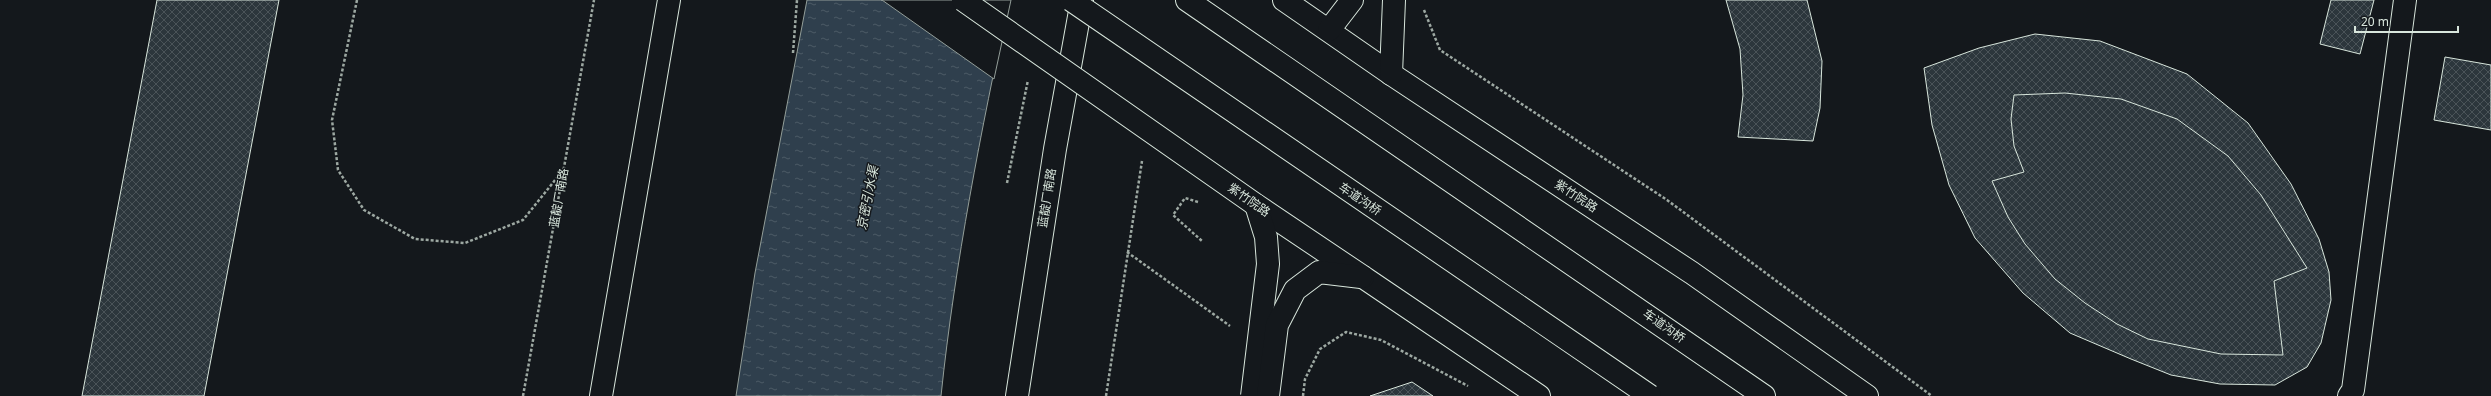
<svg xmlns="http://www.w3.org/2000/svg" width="2491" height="396" font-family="'Noto Sans','Noto Sans SC',sans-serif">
<defs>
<pattern id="water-ripples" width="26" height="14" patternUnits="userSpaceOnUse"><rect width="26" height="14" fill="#2f3f4d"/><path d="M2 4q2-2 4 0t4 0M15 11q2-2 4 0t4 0" fill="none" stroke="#4c5b66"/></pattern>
<pattern id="building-cross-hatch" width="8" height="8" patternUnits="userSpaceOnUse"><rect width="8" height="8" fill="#2c363c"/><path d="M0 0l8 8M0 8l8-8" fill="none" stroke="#4a5358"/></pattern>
</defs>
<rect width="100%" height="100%" fill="#14181c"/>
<path fill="url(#water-ripples)" stroke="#939e99" d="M 807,0 L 1009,0 C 981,131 955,262 941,396 L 736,396 L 755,273 Z"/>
<polygon fill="#14181c" stroke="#939e99" points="881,0 1011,0 994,79 882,0"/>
<g fill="url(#building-cross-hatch)" stroke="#d8e6dc">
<polygon points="157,0 279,0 204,396 82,396"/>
<polygon points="1726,0 1807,0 1822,61 1820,108 1813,141 1738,137 1743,95 1740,49"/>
<polygon points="2331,0 2374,0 2360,54 2320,44"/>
<polygon points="2035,34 2100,41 2187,74 2248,123 2291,184 2319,239 2329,272 2331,300 2321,343 2307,367 2275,385 2220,384 2171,375 2131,359 2070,333 2023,293 1975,238 1949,185 1932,125 1924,68 1979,48"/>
<polygon points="2445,57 2491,65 2491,130 2434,120"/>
<polygon points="2065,93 2121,99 2177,119 2228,156 2261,195 2307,268 2274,281 2283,355 2221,354 2148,339 2117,324 2085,303 2055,279 2025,244 2008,217 1992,181 2024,172 2014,146 2011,119 2014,95"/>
<polygon points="1412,382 1433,396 1370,396"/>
</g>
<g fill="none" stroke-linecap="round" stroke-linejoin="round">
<defs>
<g id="minor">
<polyline points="1284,0 1391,74 1692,273 1867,396"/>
<polyline points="1329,30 1352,0"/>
<polyline points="1391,74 1394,0"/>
<polyline points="1363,277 1539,396"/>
<polyline points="2349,396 2353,390 2405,0"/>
</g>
<g id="highway">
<polyline points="1187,0 1764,396"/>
<polyline points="601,396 669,0"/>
<polyline points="1017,396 1055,149 1082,0"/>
</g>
</defs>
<use href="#minor" stroke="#d8e6dc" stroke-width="24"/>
<use href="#highway" stroke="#d8e6dc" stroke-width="24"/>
<g stroke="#9da8a2" stroke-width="2.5" stroke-dasharray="3 2" stroke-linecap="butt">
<polyline points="357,0 332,120 338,170 364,210 415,239 465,243 523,220 564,169"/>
<polyline points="1424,10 1440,50 1667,200 1932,396"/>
<polyline points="793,53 797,0"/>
<polyline points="1007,183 1028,80"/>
<polyline points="1198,202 1185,198 1173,215 1202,241"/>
<polyline points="1127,252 1230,326"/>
<polyline points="523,396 594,0"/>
<polyline points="1106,396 1142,161"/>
<polyline points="1303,396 1305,379 1320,349 1346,332 1381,340 1468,386"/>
</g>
<use href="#minor" stroke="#14181c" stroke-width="22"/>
<use href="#highway" stroke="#14181c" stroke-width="22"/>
<defs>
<g id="minor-bridge">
<polyline points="963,0 1256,205 1363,277"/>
<polyline points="1252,396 1268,264 1266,237 1256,205"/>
<polyline points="1268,396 1277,325 1295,290 1319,272 1361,277"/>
</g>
<polyline id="highway-bridge" points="1071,0 1650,396"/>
</defs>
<use href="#minor-bridge" stroke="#d8e6dc" stroke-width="24" stroke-linecap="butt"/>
<use href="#highway-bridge" stroke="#d8e6dc" stroke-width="24" stroke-linecap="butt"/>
<use href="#minor-bridge" stroke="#14181c" stroke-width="22"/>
<use href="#highway-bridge" stroke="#14181c" stroke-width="22"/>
</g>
<g text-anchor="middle" stroke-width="3" stroke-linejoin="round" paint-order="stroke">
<g font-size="12" fill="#d8e6dc" stroke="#14181c">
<text transform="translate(1576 196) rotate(33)" y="4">紫竹院路</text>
<text transform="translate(559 198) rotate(-80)" y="4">蓝靛厂南路</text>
<text transform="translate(1047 198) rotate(-81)" y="4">蓝靛厂南路</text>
<text transform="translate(1360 199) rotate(34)" y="4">车道沟桥</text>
<text transform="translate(1249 200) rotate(35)" y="4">紫竹院路</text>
<text transform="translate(1664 326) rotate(35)" y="4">车道沟桥</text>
</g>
<g font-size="13" font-style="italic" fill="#d8e6dc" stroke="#14181c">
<text transform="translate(867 198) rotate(-79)" y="5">京密引水渠</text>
</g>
</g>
<path d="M2355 26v6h103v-6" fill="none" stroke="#d8e6dc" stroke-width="2"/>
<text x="2361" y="26" font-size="12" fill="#d8e6dc" stroke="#14181c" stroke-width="3" paint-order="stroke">20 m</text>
</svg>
